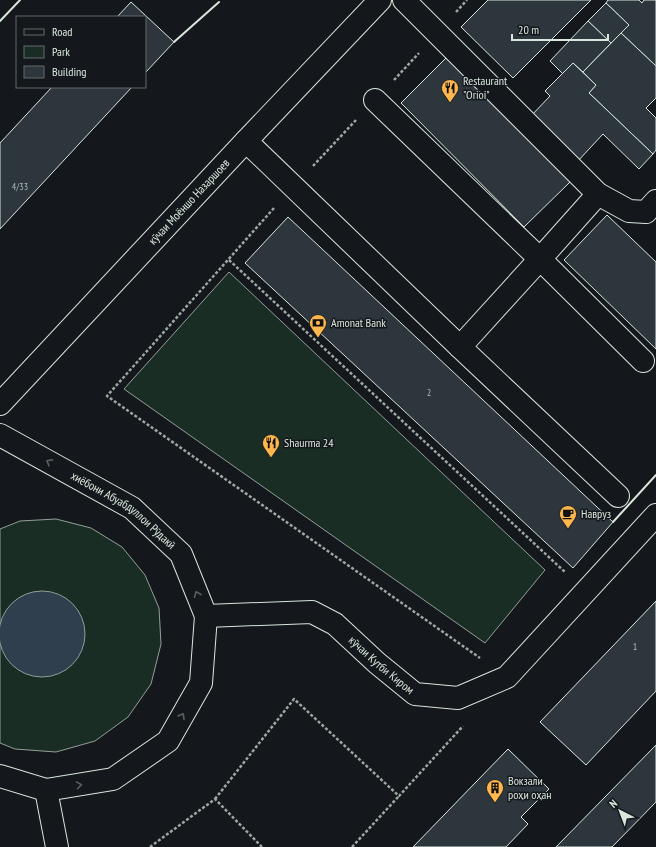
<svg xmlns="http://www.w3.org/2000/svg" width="656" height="847" font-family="'PT Sans Narrow',sans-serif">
<rect width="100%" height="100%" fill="#14181c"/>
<g fill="#1a2d24" stroke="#939e99">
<polygon points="229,272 545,570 485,643 124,389"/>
<polygon points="56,519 91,528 122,547 145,575 159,608 161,644 151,684 128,717 95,741 56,752 15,749 0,743 0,529 20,521"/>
</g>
<circle fill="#2f3f4d" stroke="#939e99" cx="42" cy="634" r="43"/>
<g fill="#2c363c" stroke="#d8e6dc">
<polygon points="488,0 591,0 513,78 461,27"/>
<polygon points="608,0 639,0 642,3 644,0 656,0 656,66 621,33 629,25 606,3"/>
<polygon points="131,2 174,42 145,73 145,17 117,17"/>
<polygon points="606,3 629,25 611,43 588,21"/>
<polygon points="588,21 611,43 583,72 573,63 563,74 550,61"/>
<polygon points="621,33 656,66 656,98 646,108 656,118 656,150 653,154 589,93 596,85 583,72"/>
<polygon points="447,57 570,182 524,227 401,103"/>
<polygon points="573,63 596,85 589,93 653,154 639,169 603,134 577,162 530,117 550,96 545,91"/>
<polygon points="52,87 132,87 0,229 0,143"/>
<polygon points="607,215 656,262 656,349 564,260"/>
<polygon points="288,217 613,522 573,568 245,263"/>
<polygon points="656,601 656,691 586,765 540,722"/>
<polygon points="656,745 656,802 612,847 556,847"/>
<polygon points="508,749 549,789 521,817 528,824 506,847 413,847"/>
</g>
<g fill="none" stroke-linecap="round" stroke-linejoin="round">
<defs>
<g id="minor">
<polyline points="404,0 598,194 629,211 646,212 656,201"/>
<polyline points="375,100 540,259 598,194"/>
<polyline points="246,141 460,347 618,496"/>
<polyline points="460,347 540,259 643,361"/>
<path id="s1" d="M 0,404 L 246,141 L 380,0"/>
<path id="s2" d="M 0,435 L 132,508 L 181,554 L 206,616 L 201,683 L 168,741 L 113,779 L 46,790 L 0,776"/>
<path id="s3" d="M 206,616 L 312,612 L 335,624 L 377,663 L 415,694 L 458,698 L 507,677 L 656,515"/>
<polyline points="46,790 57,847"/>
</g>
</defs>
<use href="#minor" stroke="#d8e6dc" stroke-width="24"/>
<g stroke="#9da8a2" stroke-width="2.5" stroke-dasharray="3 2" stroke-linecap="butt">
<polyline points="456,12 467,0"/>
<polyline points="394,80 419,53"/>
<polyline points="313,166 356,120"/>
<polyline points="274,208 107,396 480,658"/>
<polyline points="229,260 566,573"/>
<polyline points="215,799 294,699 399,796 463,726"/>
<polyline points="150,847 215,799 262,847"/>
<polyline points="352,847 399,796"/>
</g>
<use href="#minor" stroke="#14181c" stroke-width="22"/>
<g stroke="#d8e6dc" stroke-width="2">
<polyline points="0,21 20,0"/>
<polyline points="174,42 219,2"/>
<polyline points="613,522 656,475"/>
</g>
</g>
<defs><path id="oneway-chevron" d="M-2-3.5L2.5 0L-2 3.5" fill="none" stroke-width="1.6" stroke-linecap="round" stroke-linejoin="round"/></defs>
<g stroke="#59605f">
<use href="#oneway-chevron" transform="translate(49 462) rotate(-151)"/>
<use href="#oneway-chevron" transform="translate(197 594) rotate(-112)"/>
<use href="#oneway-chevron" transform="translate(182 716) rotate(-60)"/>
<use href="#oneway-chevron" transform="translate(79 785) rotate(-9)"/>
</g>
<defs>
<symbol id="restaurant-pin" viewBox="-11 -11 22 30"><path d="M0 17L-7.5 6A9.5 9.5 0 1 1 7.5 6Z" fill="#ffb74d" stroke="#14181c"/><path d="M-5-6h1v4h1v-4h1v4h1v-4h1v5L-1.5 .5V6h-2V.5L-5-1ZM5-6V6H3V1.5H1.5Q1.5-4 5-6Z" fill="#111"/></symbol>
<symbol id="bank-pin" viewBox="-11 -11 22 30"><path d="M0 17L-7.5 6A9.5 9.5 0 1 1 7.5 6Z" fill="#ffb74d" stroke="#14181c"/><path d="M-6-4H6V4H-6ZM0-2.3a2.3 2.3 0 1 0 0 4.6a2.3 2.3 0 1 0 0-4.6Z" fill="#111"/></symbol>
<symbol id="cafe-pin" viewBox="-11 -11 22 30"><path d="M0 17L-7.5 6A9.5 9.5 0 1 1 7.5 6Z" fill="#ffb74d" stroke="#14181c"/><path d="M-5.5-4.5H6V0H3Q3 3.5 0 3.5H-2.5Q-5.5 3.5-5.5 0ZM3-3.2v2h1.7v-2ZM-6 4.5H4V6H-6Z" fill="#111"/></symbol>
<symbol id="building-pin" viewBox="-11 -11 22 30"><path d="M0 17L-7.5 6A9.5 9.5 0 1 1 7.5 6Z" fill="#ffb74d" stroke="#14181c"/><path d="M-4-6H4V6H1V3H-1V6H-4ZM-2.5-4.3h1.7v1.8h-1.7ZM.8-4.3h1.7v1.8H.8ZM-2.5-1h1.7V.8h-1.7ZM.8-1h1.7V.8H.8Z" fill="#111"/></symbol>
</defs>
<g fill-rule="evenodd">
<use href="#restaurant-pin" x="440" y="78" width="20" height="27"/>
<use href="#bank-pin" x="308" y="313" width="20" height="27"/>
<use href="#restaurant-pin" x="261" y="433" width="20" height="27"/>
<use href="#cafe-pin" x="558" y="504" width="20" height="27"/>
<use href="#building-pin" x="485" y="778" width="20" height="27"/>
</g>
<g text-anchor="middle" stroke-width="3" stroke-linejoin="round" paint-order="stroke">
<g font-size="10" fill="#adbab4">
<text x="20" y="190">4/33</text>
<text x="429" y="396">2</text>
<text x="635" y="650">1</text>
</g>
<g font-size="12" fill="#d8e6dc" stroke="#14181c" text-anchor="start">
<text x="463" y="85">Restaurant<tspan x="463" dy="14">"Orioi"</tspan></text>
<text x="331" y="327">Amonat Bank</text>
<text x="284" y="447">Shaurma 24</text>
<text x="581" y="518">Навруз</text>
<text x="508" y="785">Вокзали<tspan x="508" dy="14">роҳи оҳан</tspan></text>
</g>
<g font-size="12" fill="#d8e6dc" stroke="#14181c">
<text dy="4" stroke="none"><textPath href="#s1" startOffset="277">кӯчаи Моёншо Назаршоев</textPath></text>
<text dy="4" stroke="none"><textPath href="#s2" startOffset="145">хиёбони Абуабдуллои Рӯдакӣ</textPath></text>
<text dy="4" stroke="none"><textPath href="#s3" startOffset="194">кӯчаи Кутби Киром</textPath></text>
</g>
</g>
<rect x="16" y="16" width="130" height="72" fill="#14181c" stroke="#626a69"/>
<rect x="24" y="29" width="20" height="6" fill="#14181c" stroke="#626a69"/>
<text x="52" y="36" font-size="12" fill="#d8e6dc">Road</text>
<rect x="24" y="46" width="20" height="12" fill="#1a2d24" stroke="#626a69"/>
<text x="52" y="56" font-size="12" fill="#d8e6dc">Park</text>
<rect x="24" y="66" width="20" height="12" fill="#2c363c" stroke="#626a69"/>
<text x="52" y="76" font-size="12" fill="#d8e6dc">Building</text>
<g transform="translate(620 811) rotate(318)" stroke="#14181c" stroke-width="3" paint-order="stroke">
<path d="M0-3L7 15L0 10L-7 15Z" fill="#d8e6dc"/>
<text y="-6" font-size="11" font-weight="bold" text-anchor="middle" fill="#d8e6dc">N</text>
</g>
<path d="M512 34v6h96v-6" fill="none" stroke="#d8e6dc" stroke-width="2"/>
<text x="518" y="34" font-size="12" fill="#d8e6dc" stroke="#14181c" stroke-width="3" paint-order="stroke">20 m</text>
</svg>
